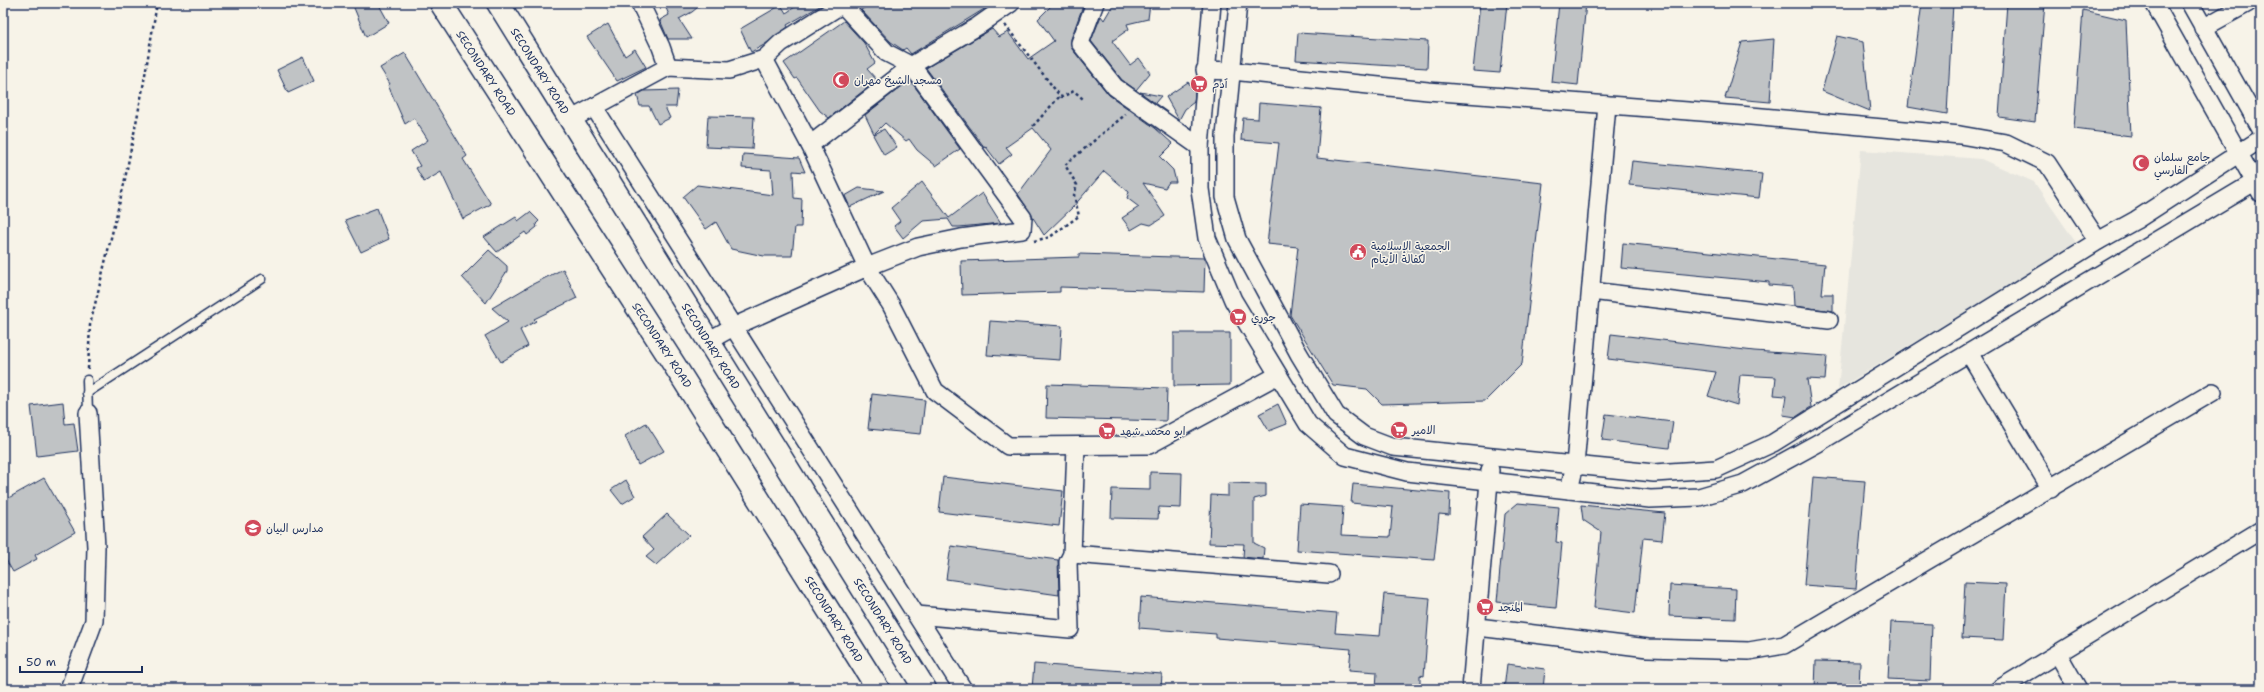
<svg xmlns="http://www.w3.org/2000/svg" width="2264" height="692" font-family="'Shantell Sans','Playpen Sans Arabic',sans-serif">
<rect width="100%" height="100%" fill="#f7f3e8"/>
<filter id="ink" filterUnits="userSpaceOnUse"><feTurbulence type="fractalNoise" baseFrequency=".025" numOctaves="2"/><feDisplacementMap in="SourceGraphic" scale="8" xChannelSelector="R" yChannelSelector="G"/><feConvolveMatrix kernelMatrix="1 2 1 2 8 2 1 2 1" color-interpolation-filters="sRGB"/></filter>
<g filter="url(#ink)">
<polygon fill="#e6e5de" points="1861,150 1981,159 2034,182 2077,244 1838,389"/>
<g fill="#c0c3c5" stroke="#1b2f5e">
<polygon points="352,3 378,3 389,23 366,37"/>
<polygon points="673,3 703,3 692,12 679,19 692,39 668,39 660,20 669,15 666,8"/>
<polygon points="801,3 825,3 787,25 788,27 764,45 751,52 740,29 781,5 786,13"/>
<polygon points="872,3 994,3 911,54 906,48 903,50 891,42 861,10"/>
<polygon points="1054,3 1084,3 1071,39 1072,49 1109,95 1155,128 1173,144 1160,157 1173,170 1176,182 1169,182 1165,188 1143,183 1165,216 1151,225 1143,223 1131,230 1122,218 1139,207 1127,198 1129,192 1104,171 1073,207 1044,235 1018,194 1051,150 1033,128 1006,147 1012,154 999,164 986,147 985,148 926,68 992,29 999,37 1008,32 1028,59 1054,41 1038,19"/>
<polygon points="1114,3 1150,3 1148,19 1127,24 1129,29 1112,41 1130,65 1139,58 1150,73 1136,90 1122,80 1091,41 1101,16 1104,20"/>
<polygon points="1480,3 1507,3 1500,73 1473,71"/>
<polygon points="1559,3 1586,3 1578,85 1551,82"/>
<polygon points="1922,3 1953,3 1947,114 1908,107"/>
<polygon points="2007,3 2045,3 2035,122 1999,117"/>
<polygon points="2083,10 2126,20 2131,136 2074,129"/>
<polygon points="844,21 864,43 875,63 867,69 877,80 829,118 820,111 797,78 795,79 784,63"/>
<polygon points="608,24 625,56 635,49 646,67 617,81 587,37"/>
<polygon points="1298,33 1428,41 1427,68 1296,60"/>
<polygon points="1837,36 1863,42 1870,111 1822,91"/>
<polygon points="1774,39 1770,102 1725,98 1742,42"/>
<polygon points="405,53 467,156 463,159 491,204 463,219 441,172 424,182 416,168 420,166 411,151 428,140 414,118 405,124 388,85 390,84 380,68"/>
<polygon points="303,57 314,81 288,93 277,70"/>
<polygon points="910,80 960,149 936,166 917,150 909,139 906,141 885,123 874,134 865,115"/>
<polygon points="1188,82 1195,92 1194,102 1185,109 1179,120 1166,97"/>
<polygon points="678,90 676,107 665,107 670,118 658,124 649,106 640,106 637,95 644,91"/>
<polygon points="1140,92 1161,96 1155,103"/>
<polygon points="1259,103 1321,108 1317,158 1543,183 1522,364 1485,401 1382,404 1367,389 1333,385 1290,315 1298,247 1267,244 1279,143 1241,140 1243,118 1258,119"/>
<polygon points="708,116 754,117 752,149 706,147"/>
<polygon points="884,129 897,147 884,155 873,135"/>
<polygon points="743,154 799,158 805,172 793,171 794,198 802,199 801,227 795,227 792,256 764,256 731,249 716,222 706,229 683,197 697,185 773,195 771,170 742,168"/>
<polygon points="1632,161 1762,174 1759,198 1629,185"/>
<polygon points="922,182 949,218 982,193 1001,223 959,227 953,227 948,219 923,221 903,238 894,226 900,221 891,208"/>
<polygon points="859,188 884,191 850,207 845,196"/>
<polygon points="377,208 389,239 361,252 345,220"/>
<polygon points="530,212 539,221 536,224 537,227 527,235 525,232 497,252 484,237 516,217 518,221"/>
<polygon points="1623,243 1825,264 1822,294 1833,294 1833,311 1794,306 1793,287 1769,285 1769,282 1621,268"/>
<polygon points="489,250 507,266 507,271 486,303 462,277"/>
<polygon points="1079,254 1205,258 1204,292 1060,287 1060,292 962,295 961,261 1079,257"/>
<polygon points="563,269 577,298 534,319 536,321 520,330 528,346 501,362 485,336 508,322 492,308 533,284"/>
<polygon points="990,321 1062,326 1060,360 987,355"/>
<polygon points="1174,333 1230,333 1230,385 1174,386"/>
<polygon points="1611,334 1754,351 1827,356 1825,380 1807,379 1811,407 1796,417 1783,415 1786,396 1774,395 1776,377 1740,375 1737,405 1708,396 1716,372 1608,359"/>
<polygon points="1047,384 1167,388 1166,421 1046,418"/>
<polygon points="872,394 925,400 921,434 868,429"/>
<polygon points="63,402 65,424 74,423 78,451 37,456 31,406"/>
<polygon points="1278,404 1287,424 1269,431 1259,414"/>
<polygon points="1606,414 1673,422 1669,448 1602,440"/>
<polygon points="646,423 664,451 638,465 625,436"/>
<polygon points="1150,472 1182,473 1181,508 1159,507 1158,519 1111,518 1112,489 1150,490"/>
<polygon points="943,477 1063,491 1059,526 939,512"/>
<polygon points="1813,477 1865,481 1856,589 1804,585"/>
<polygon points="44,478 75,532 35,555 37,559 13,572 3,555 3,501"/>
<polygon points="626,480 635,496 622,504 611,490"/>
<polygon points="1228,483 1266,484 1266,496 1254,499 1254,543 1264,548 1263,559 1243,557 1244,544 1209,543 1211,495 1228,496"/>
<polygon points="1353,484 1450,493 1449,515 1439,514 1434,560 1297,550 1300,504 1343,507 1341,535 1390,537 1393,507 1351,503"/>
<polygon points="1518,503 1559,507 1556,542 1562,543 1556,608 1497,602 1505,514"/>
<polygon points="1581,505 1665,513 1662,540 1643,538 1635,613 1594,608 1601,532 1583,520"/>
<polygon points="667,514 689,535 656,565 646,557 654,550 642,537"/>
<polygon points="951,546 1058,560 1059,595 946,579"/>
<polygon points="1965,582 2006,584 2003,640 1962,638"/>
<polygon points="1670,585 1736,589 1735,619 1669,616"/>
<polygon points="1384,594 1430,598 1424,676 1420,675 1420,689 1376,689 1377,672 1349,670 1351,649 1216,638 1216,634 1139,628 1141,597 1337,613 1335,633 1380,636"/>
<polygon points="1891,622 1932,624 1930,681 1888,679"/>
<polygon points="1816,661 1860,662 1859,689 1815,689"/>
<polygon points="1034,664 1162,674 1161,689 1032,689"/>
<polygon points="1507,664 1545,669 1543,689 1504,689"/>
</g>
<g fill="none" stroke-linecap="round" stroke-linejoin="round">
<defs>
<g id="lane">
<polyline points="87,380 88,413"/>
<polyline points="87,393 262,279"/>
</g>
<g id="street">
<polyline points="640,3 661,47 668,67"/>
<polyline points="1095,3 1080,43 1115,87 1200,147"/>
<polyline points="1212,3 1200,147 1200,189 1207,238 1233,300 1308,424 1345,456 1407,472 1650,499 1699,497 1743,484 1818,443 2261,178"/>
<polyline points="1238,3 1225,136 1225,197 1237,239 1299,354 1336,415 1364,436 1393,447 1654,473 1716,469 1773,443 2098,241 2136,220 2261,139"/>
<polyline points="2154,3 2261,193"/>
<polyline points="2190,3 2261,129"/>
<polyline points="842,4 887,53 912,66 1023,218 1022,230 961,238 918,247 867,267 810,145 912,66 914,64 978,26 1011,3"/>
<polyline points="2203,28 2248,3"/>
<polyline points="764,59 810,145"/>
<polyline points="1205,70 1232,71 1428,91 1740,115 1960,135 2006,143 2047,163 2098,241"/>
<polyline points="594,107 668,67 729,70 764,59 781,43 844,3"/>
<polyline points="570,120 594,107 963,689"/>
<polyline points="1591,291 1829,320"/>
<polyline points="708,341 733,327 867,267 891,305 935,391 1008,446 1149,445 1278,375"/>
<polyline points="1969,353 2051,489"/>
<polyline points="1569,490 1575,465 1607,105"/>
<polyline points="1072,554 1329,574"/>
<polyline points="917,615 1070,629 1068,562 1072,554 1076,446"/>
<polyline points="1478,627 1648,648 1749,651 1784,645 2213,392"/>
<polyline points="2058,654 2078,689"/>
<polyline points="69,689 94,621 96,547 88,413"/>
<polyline points="1471,689 1490,470"/>
<polyline points="1999,689 2261,530"/>
</g>
<g id="primary">
<polyline points="441,3 675,366 878,689"/>
<polyline points="498,3 925,689"/>
</g>
</defs>
<use href="#lane" stroke="#1b2f5e" stroke-width="11"/>
<use href="#street" stroke="#1b2f5e" stroke-width="20"/>
<use href="#primary" stroke="#1b2f5e" stroke-width="25"/>
<g stroke="#1b2f5e" stroke-width="2.5" stroke-dasharray="3 3" stroke-linecap="butt">
<polyline points="1005,25 1060,96 1062,97 1074,91 1083,99"/>
<polyline points="1033,126 1060,96"/>
<polyline points="1034,241 1050,237 1079,216 1074,195 1077,185 1065,165 1126,114"/>
<polyline points="88,369 90,325 124,184 142,93 157,3"/>
</g>
<use href="#lane" stroke="#f7f3e8" stroke-width="8"/>
<use href="#street" stroke="#f7f3e8" stroke-width="17"/>
<use href="#primary" stroke="#f7f3e8" stroke-width="22"/>
</g>
</g>
<defs>
<symbol id="mosque-disc" viewBox="-11 -11 22 22"><circle r="9.5" fill="#d1495b" stroke="#f7f3e8"/><path d="M3.5-4.9A6 6 0 1 0 3.5 4.9A5 5 0 1 1 3.5-4.9Z" fill="#fff"/></symbol>
<symbol id="supermarket-disc" viewBox="-11 -11 22 22"><circle r="9.5" fill="#d1495b" stroke="#f7f3e8"/><path d="M-6-5.5h2.5l.6 2H6L4.5 2H-2.5L-4.4-4H-6ZM-1.5 3.2a1.3 1.3 0 1 0 .1 0ZM3 3.2a1.3 1.3 0 1 0 .1 0Z" fill="#fff"/></symbol>
<symbol id="civic-disc" viewBox="-11 -11 22 22"><circle r="9.5" fill="#d1495b" stroke="#f7f3e8"/><path d="M-.6-6.5H3V-4.5H.6V-3L4-1V1h2V6H-6V1h2V-1L-.6-3ZM-1.2 2.5V6h2.4V2.5Z" fill="#fff"/></symbol>
<symbol id="school-disc" viewBox="-11 -11 22 22"><circle r="9.5" fill="#d1495b" stroke="#f7f3e8"/><path d="M0-5L7-2L0 1L-7-2ZM-4 1L0 2.5L4 1V4Q0 6-4 4Z" fill="#fff"/></symbol>
</defs>
<g fill-rule="evenodd">
<use href="#mosque-disc" x="831" y="70" width="20" height="20"/>
<use href="#supermarket-disc" x="1189" y="74" width="20" height="20"/>
<use href="#mosque-disc" x="2131" y="153" width="20" height="20"/>
<use href="#civic-disc" x="1348" y="242" width="20" height="20"/>
<use href="#supermarket-disc" x="1228" y="307" width="20" height="20"/>
<use href="#supermarket-disc" x="1389" y="420" width="20" height="20"/>
<use href="#supermarket-disc" x="1097" y="421" width="20" height="20"/>
<use href="#school-disc" x="243" y="518" width="20" height="20"/>
<use href="#supermarket-disc" x="1475" y="597" width="20" height="20"/>
</g>
<g text-anchor="middle" stroke-width="3" stroke-linejoin="round" paint-order="stroke">
<g font-size="11" fill="#1b2f5e" stroke="#f7f3e8">
<text transform="translate(540 71) rotate(58)" y="4">SECONDARY ROAD</text>
<text transform="translate(486 73) rotate(57)" y="4">SECONDARY ROAD</text>
<text transform="translate(662 345) rotate(57)" y="4">SECONDARY ROAD</text>
<text transform="translate(711 346) rotate(58)" y="4">SECONDARY ROAD</text>
<text transform="translate(834 619) rotate(58)" y="4">SECONDARY ROAD</text>
<text transform="translate(883 621) rotate(58)" y="4">SECONDARY ROAD</text>
</g>
<g font-size="11" fill="#1b2f5e" stroke="#f7f3e8" text-anchor="start">
<text x="854" y="84">مسجد الشيخ مهران</text>
<text x="1212" y="88">ٱدم</text>
<text x="2154" y="161">جامع سلمان<tspan x="2154" dy="13">الفارسي</tspan></text>
<text x="1371" y="250">الجمعية الإسلامية<tspan x="1371" dy="13">لكفالة الأيتام</tspan></text>
<text x="1251" y="321">جوري</text>
<text x="1412" y="434">الامير</text>
<text x="1120" y="435">ابو محمد شهد</text>
<text x="266" y="532">مدارس البيان</text>
<text x="1498" y="611">المنجد</text>
</g>
</g>
<rect width="2264" height="692" fill="none" stroke="#f7f3e8" stroke-width="16"/>
<rect x="8" y="8" width="2248" height="676" fill="none" stroke="#1b2f5e" stroke-width="1.5" filter="url(#ink)"/>
<path d="M20 666v6h122v-6" fill="none" stroke="#1b2f5e" stroke-width="2"/>
<text x="26" y="666" font-size="12" fill="#1b2f5e" stroke="#f7f3e8" stroke-width="3" paint-order="stroke">50 m</text>
</svg>
